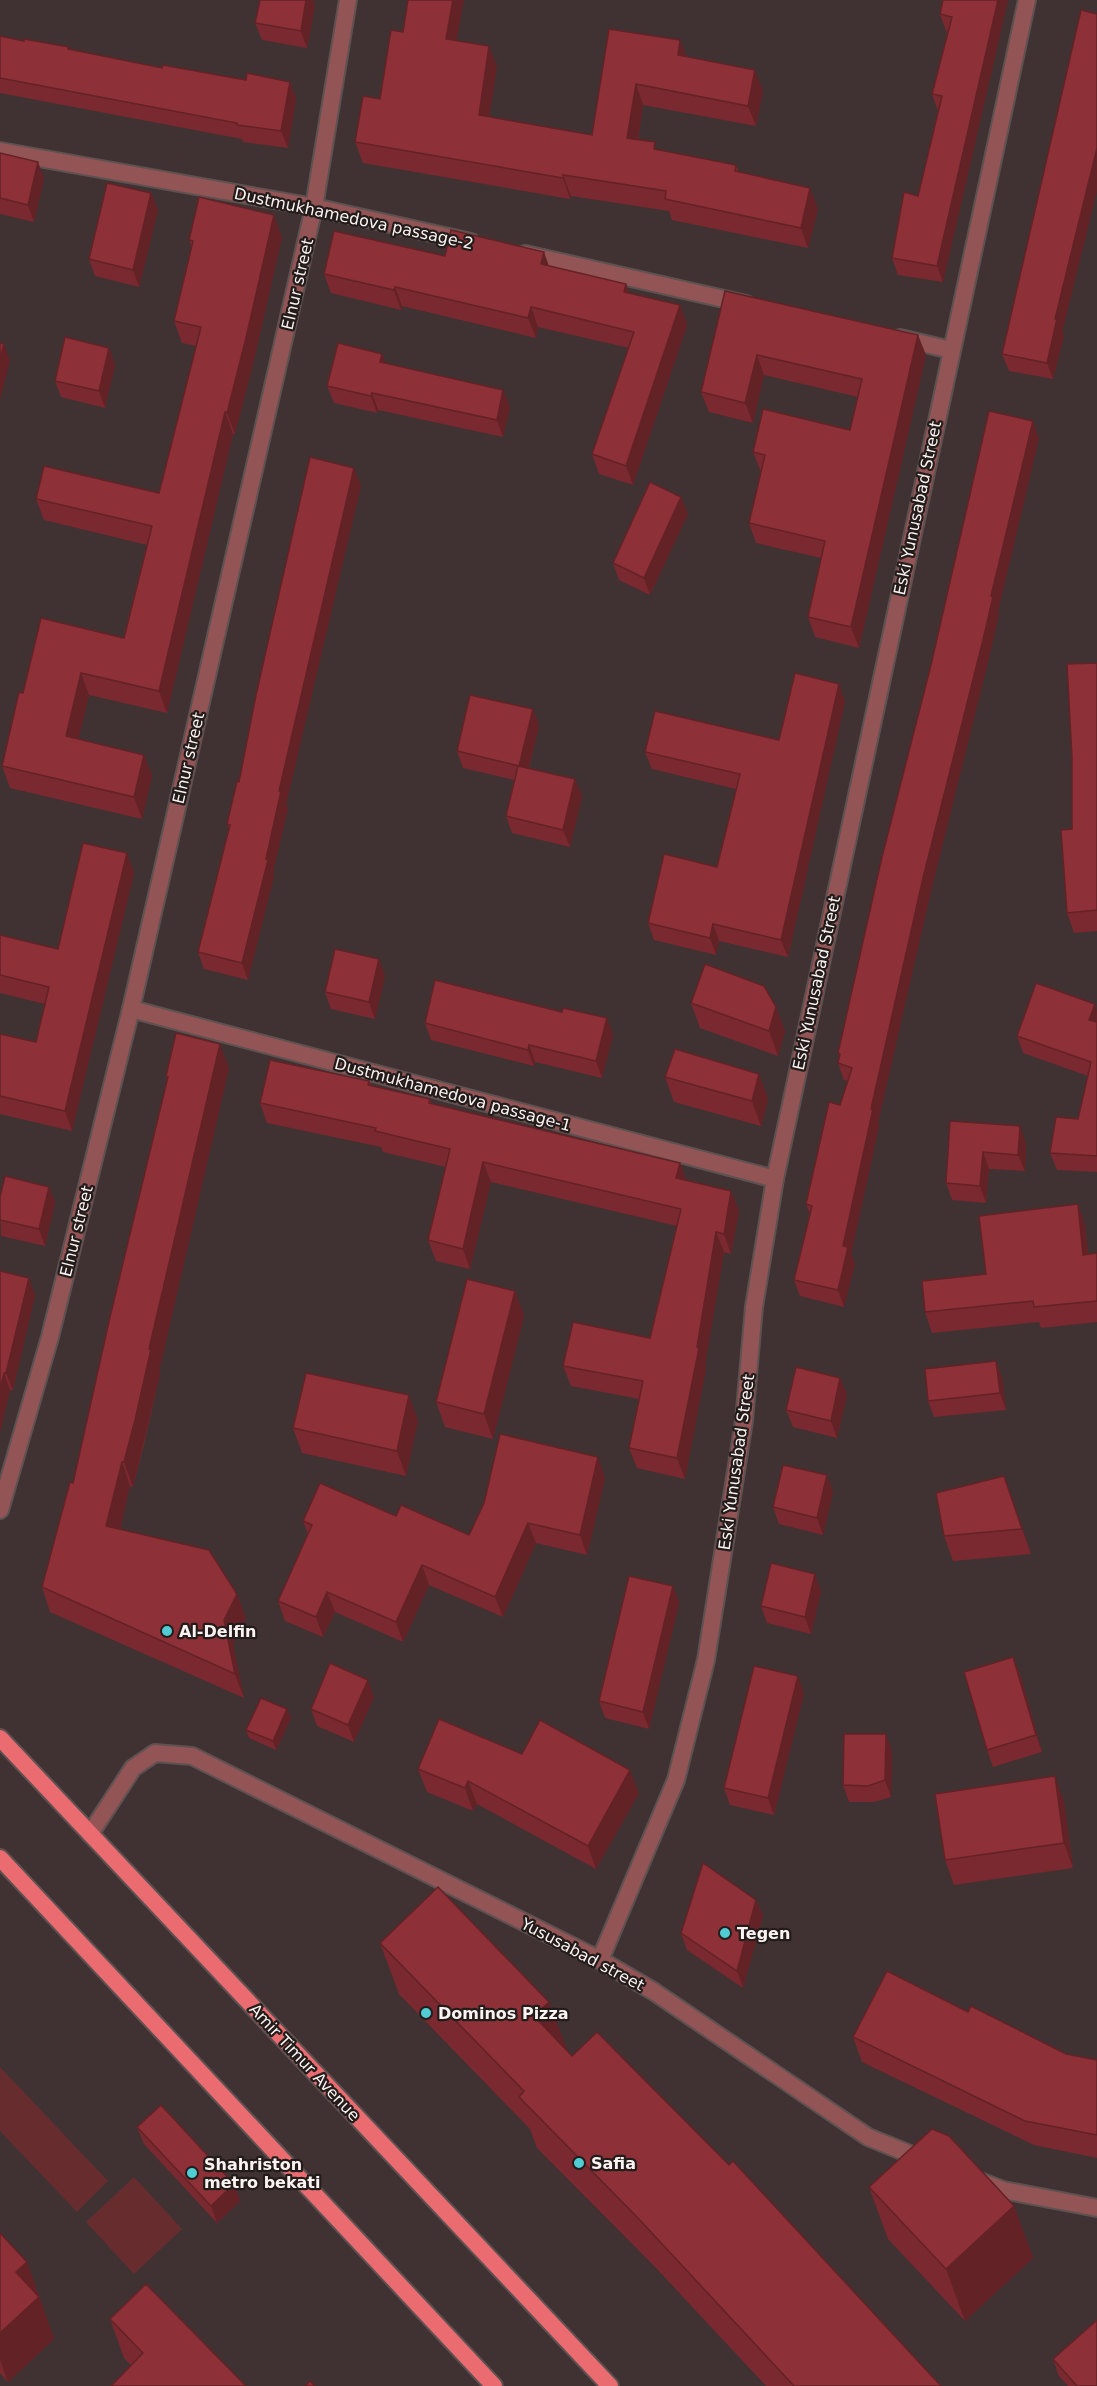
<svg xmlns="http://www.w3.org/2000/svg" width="1097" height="2386" font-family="'DejaVu Sans',sans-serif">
<rect width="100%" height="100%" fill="#403232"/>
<g fill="#672c2e">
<polygon points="0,2067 108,2181 77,2212 0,2131"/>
<polygon points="134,2177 182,2229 134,2274 86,2222"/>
</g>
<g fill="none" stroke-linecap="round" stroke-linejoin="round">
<defs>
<g id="minor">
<polyline points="0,151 314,207 471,242"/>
<polyline points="525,254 746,304"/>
<polyline points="900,338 951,350"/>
<polyline points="131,1009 775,1179"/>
<polyline points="0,1510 50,1337 131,1009 314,207 348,0"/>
<polyline points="90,1834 133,1768 155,1753 192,1756 600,1960 653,1991 868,2137 927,2161"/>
<polyline points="600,1960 676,1780 706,1660 744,1421 754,1307 775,1179 1027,0"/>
<polyline points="977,2180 1003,2190 1097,2208"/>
</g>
<g id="primary">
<polyline points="0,1738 610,2386"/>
<polyline points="0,1858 494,2386"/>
</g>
</defs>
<use href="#minor" stroke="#5e5151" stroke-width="20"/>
<use href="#primary" stroke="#5e5151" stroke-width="20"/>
<use href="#minor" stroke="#925454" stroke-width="16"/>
<use href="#primary" stroke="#ea6b70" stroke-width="16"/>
</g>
<g fill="#79292f">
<polygon points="1008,0 943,282 898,275 892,258 918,196 938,111 932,94 948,32 946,31 940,14"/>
<polygon points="315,5 307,48 262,40 255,23"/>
<polygon points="609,29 680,40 686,56 763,90 756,126 643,105 638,140 658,150 736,165 739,172 818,209 808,248 672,220 669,211 571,196 570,199 363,163 355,142 380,99 403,32 457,41 497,66 489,117 592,135"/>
<polygon points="0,36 162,68 246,80 290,82 296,99 288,148 243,142 242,139 0,93"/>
<polygon points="0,153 44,178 34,222 0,214"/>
<polygon points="151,193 158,210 139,287 95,276 89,259"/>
<polygon points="282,237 254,360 235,434 233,434 167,713 89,695 78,739 144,755 152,776 142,819 10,788 2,766 23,693 124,638 147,545 44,520 36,499 159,493 196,346 182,343 174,321 192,247 189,240"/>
<polygon points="445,256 549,266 626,284 629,293 680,305 687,325 633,485 599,474 592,454 629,348 538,327 536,338 402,306 401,310 331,293 324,274"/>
<polygon points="725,291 926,355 859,648 815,637 808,617 821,558 756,543 749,523 761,472 753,452 850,430 858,397 764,375 753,423 709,412 701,392"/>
<polygon points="1062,333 1064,336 1053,379 1009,371 1002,354"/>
<polygon points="109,348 115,365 105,408 61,397 55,381"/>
<polygon points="386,364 503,390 510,407 503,437 378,410 377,413 334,403 327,386"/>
<polygon points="1039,438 998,611 999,614 989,657 930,895 878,1122 879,1126 851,1254 855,1264 844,1307 800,1296 794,1280 810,1214 806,1204 848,1081 844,1080 838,1063 839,1056 838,1053"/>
<polygon points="361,485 286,804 288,808 273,872 274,876 248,980 204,969 198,952 229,829 227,824 239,782"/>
<polygon points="688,514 650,595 619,580 613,563"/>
<polygon points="1097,663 1097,931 1074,933 1067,913 1072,829"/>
<polygon points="845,701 788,957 719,941 716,955 654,940 648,923 717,867 736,789 652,769 645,752 779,740"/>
<polygon points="533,709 539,726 529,768 575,779 582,796 570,847 512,833 506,816 514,780 463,768 457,751"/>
<polygon points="134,873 72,1131 0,1114 0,1034 36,1042 45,1004 0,993 0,935 58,949"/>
<polygon points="379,959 385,976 375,1019 331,1009 325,992"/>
<polygon points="691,1003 785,1031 778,1056 700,1028"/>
<polygon points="1097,1011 1097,1172 1057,1170 1050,1153 1078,1119 1088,1076 1023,1053 1017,1036"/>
<polygon points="425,1023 613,1035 602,1078 535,1062 534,1066 431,1040"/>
<polygon points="229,1068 159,1371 160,1374 144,1444 133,1487 130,1486 120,1530 246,1618 233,1644 244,1698 50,1612 42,1587 73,1483 167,1080 166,1076"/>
<polygon points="759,1074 768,1099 761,1126 674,1102 665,1077"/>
<polygon points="369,1081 371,1085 430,1099 432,1104 680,1163 686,1180 731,1191 739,1211 731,1254 724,1252 705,1364 706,1368 685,1479 637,1468 629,1448 639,1399 571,1386 563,1366 650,1338 677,1226 491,1182 470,1269 436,1261 428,1240 446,1167 383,1152 381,1147 267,1123 260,1103"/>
<polygon points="950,1121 1026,1143 1025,1171 989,1169 986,1203 952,1200 946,1183"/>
<polygon points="49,1187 55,1203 45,1246 1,1236 0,1197"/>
<polygon points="1078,1204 1085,1225 1088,1254 1097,1253 1097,1322 1041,1328 1039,1322 932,1333 925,1312 986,1274"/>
<polygon points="0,1271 35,1295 13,1390 10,1390 0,1432"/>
<polygon points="515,1291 524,1316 493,1439 445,1427 436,1402"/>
<polygon points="996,1361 1002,1378 1006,1410 934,1417 928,1401"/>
<polygon points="840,1378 847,1395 837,1438 793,1427 786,1410"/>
<polygon points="418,1420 406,1476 302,1453 293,1428"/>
<polygon points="827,1475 833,1492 823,1535 779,1524 773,1507"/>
<polygon points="605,1478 587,1555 536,1543 503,1617 429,1585 403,1642 335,1612 323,1637 285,1621 278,1601 308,1534 303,1521 396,1516 469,1535"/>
<polygon points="1013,1500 1031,1554 953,1561 944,1536"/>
<polygon points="673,1586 679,1603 649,1729 605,1718 599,1701"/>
<polygon points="821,1591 811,1634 767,1623 761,1606"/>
<polygon points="1013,1657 1020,1674 1042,1752 993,1767 987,1750"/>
<polygon points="804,1693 774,1815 730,1805 724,1788"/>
<polygon points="374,1697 354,1742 317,1726 311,1709"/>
<polygon points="287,1709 291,1718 276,1750 249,1738 246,1730"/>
<polygon points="892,1751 891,1797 874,1802 849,1802 843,1785"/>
<polygon points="522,1754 639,1793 596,1869 477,1804 473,1811 427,1792 418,1769"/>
<polygon points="1064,1801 1073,1868 954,1885 945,1860"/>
<polygon points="756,1900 763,1916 743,1988 687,1950 681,1933"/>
<polygon points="380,1943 567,2051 941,2386 766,2386 656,2268 537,2148 530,2129 399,1994"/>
<polygon points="968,2012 1066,2054 1097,2060 1097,2158 1034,2145 862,2062 853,2037"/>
<polygon points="137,2127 234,2184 240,2201 217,2223 144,2144"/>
<polygon points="869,2187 1014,2206 1033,2258 965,2321 888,2239"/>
<polygon points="0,2233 27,2262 54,2339 8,2382 0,2373"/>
<polygon points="110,2319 246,2386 131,2365 124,2358"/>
<polygon points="1053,2359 1097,2386 1068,2386 1059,2376"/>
</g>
<g fill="#632226">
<polygon points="306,0 313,0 315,5 307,48 301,31"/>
<polygon points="453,0 464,0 453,60 446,39"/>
<polygon points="998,0 1008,0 943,282 937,266"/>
<polygon points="680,40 688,61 678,55"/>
<polygon points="489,46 497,66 486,135 479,115"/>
<polygon points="755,70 763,90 756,126 748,106"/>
<polygon points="290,82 296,99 288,148 281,131"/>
<polygon points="636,84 643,105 635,159 627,138"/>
<polygon points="1097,148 1097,191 1062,333 1064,336 1053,379 1047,363 1055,319"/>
<polygon points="38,162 44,178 34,222 28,205"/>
<polygon points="563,175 571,196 570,199 563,178"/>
<polygon points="810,188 818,209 808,248 801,228"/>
<polygon points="151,193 158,210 139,287 133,270"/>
<polygon points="274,215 282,237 254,360 235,434 227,413"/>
<polygon points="544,252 551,272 541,264"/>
<polygon points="626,284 633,304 624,292"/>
<polygon points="395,287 402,306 401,310 394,290"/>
<polygon points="680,305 687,325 633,485 626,466"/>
<polygon points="531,307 538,327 536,338 528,318"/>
<polygon points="918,335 926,355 859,648 851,627"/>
<polygon points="4,344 10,361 0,400 0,359"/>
<polygon points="109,348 115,365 105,408 99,391"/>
<polygon points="382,354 388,370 380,362"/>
<polygon points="757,355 764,375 753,423 745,403"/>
<polygon points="503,390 510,407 503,437 497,420"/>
<polygon points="372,393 378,410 377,413 371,396"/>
<polygon points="225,412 233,434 167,713 159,691"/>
<polygon points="1033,421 1039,438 998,611 999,614 989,657 930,895 878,1122 879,1126 851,1254 855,1264 844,1307 838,1290 843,1246 871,1109 923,878"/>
<polygon points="354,468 361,485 286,804 288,808 273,872 274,876 248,980 242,963 266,859 279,791"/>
<polygon points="681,497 688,514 650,595 644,578"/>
<polygon points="81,673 89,695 74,758 66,736"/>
<polygon points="839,684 845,701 788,957 781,940"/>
<polygon points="533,709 539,726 525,783 519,766"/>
<polygon points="144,755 152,776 142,819 134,797"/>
<polygon points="575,779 582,796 570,847 563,830"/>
<polygon points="127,853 134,873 72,1131 65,1111"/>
<polygon points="713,924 719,941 716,955 710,938"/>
<polygon points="379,959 385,976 375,1019 369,1002"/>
<polygon points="1095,1004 1097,1011 1097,1031 1089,1020"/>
<polygon points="776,1007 785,1031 778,1056 769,1031"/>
<polygon points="607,1018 613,1035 602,1078 596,1061"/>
<polygon points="220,1044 229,1068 159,1371 160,1374 133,1487 124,1462 149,1349"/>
<polygon points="529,1045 535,1062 534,1066 528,1050"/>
<polygon points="759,1074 768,1099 761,1126 752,1101"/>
<polygon points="1020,1126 1026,1143 1025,1171 1018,1155"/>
<polygon points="983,1152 989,1169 986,1203 980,1186"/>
<polygon points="483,1162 491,1182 470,1269 463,1249"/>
<polygon points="680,1163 687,1183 676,1178"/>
<polygon points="49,1187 55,1203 45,1246 39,1229"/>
<polygon points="731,1191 739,1211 731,1254 724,1234"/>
<polygon points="1078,1204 1085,1225 1091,1275 1083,1255"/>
<polygon points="716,1232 724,1252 705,1364 706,1368 685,1479 677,1458"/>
<polygon points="29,1278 35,1295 13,1390 6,1373"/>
<polygon points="515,1291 524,1316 493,1439 484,1414"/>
<polygon points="996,1361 1002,1378 1006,1410 1000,1393"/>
<polygon points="4,1373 10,1390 0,1432 0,1390"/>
<polygon points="840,1378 847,1395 837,1438 831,1421"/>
<polygon points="409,1395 418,1420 406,1476 397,1451"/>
<polygon points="598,1457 605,1478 587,1555 580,1535"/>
<polygon points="122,1462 130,1486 115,1551 106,1526"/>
<polygon points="827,1475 833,1492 823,1535 817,1518"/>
<polygon points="1004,1476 1013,1500 1031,1554 1022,1529"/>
<polygon points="528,1523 536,1543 503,1617 495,1597"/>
<polygon points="422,1565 429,1585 403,1642 396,1622"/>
<polygon points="815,1574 821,1591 811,1634 805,1617"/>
<polygon points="673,1586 679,1603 649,1729 643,1712"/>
<polygon points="327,1592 335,1612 323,1637 316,1617"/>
<polygon points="237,1594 246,1618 233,1644 244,1698 235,1674 224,1620"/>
<polygon points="1013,1657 1020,1674 1042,1752 1036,1735"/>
<polygon points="798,1676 804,1693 774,1815 768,1798"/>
<polygon points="368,1680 374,1697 354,1742 348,1725"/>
<polygon points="287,1709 291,1718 276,1750 273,1741"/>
<polygon points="886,1734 892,1751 891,1797 885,1780"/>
<polygon points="630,1770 639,1793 596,1869 588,1846"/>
<polygon points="1055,1776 1064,1801 1073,1868 1064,1843"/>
<polygon points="468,1781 477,1804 473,1811 465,1788"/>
<polygon points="756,1900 763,1916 743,1988 737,1971"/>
<polygon points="549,2002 568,2052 534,2016"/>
<polygon points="234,2184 240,2201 217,2223 211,2206"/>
<polygon points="1014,2206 1033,2258 965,2321 946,2269"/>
<polygon points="27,2262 54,2339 8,2382 0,2360 0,2333 16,2272"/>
</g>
<g fill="#8d3037" stroke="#632226" stroke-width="1.5">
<polygon points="260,0 306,0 301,31 255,23"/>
<polygon points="408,0 453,0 446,39 489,46 479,115 592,135 609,29 680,40 678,55 755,70 748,106 636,84 627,138 655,142 654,149 736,165 735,171 810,188 801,228 665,199 666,191 563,175 563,178 355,142 363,96 380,99 391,30 403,32"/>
<polygon points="943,0 998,0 937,266 892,258 904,192 918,196 942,96 932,94 952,17 940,14"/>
<polygon points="1081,10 1097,14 1097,148 1055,319 1057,319 1047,363 1002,354"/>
<polygon points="0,36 24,41 24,39 69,47 68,49 162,68 163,65 246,80 247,73 290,82 281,131 237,125 237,123 0,78"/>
<polygon points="0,153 38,162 28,205 0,198"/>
<polygon points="107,183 151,193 133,270 89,259"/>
<polygon points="199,197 274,215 246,338 227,413 225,412 159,691 81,673 66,736 144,755 134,797 2,766 19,692 23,693 41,618 124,638 152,526 36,499 44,466 159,493 201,327 174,321 193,241 189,240"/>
<polygon points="451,230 544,252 541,264 626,284 624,292 680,305 626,466 592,454 634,332 531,307 528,318 395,287 394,290 324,274 334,231 445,256"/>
<polygon points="725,291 918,335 851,627 808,617 825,541 749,523 765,455 753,452 763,409 850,430 862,379 757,355 745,403 701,392"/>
<polygon points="65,337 109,348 99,391 55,381"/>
<polygon points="0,343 4,344 0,359"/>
<polygon points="338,343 382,354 380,362 503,390 497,420 372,393 371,396 327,386"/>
<polygon points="989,411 1033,421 991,596 993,597 983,640 923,878 871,1109 873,1109 843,1246 848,1247 838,1290 794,1280 812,1206 806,1204 829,1102 840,1105 852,1068 838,1063 840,1054 838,1053 882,857 931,665"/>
<polygon points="310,457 354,468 279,791 281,791 266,859 268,860 242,963 198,952 230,825 227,824 237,781 239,782 256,695"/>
<polygon points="650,482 681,497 644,578 613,563"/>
<polygon points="1097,663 1097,910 1067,913 1061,830 1072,829 1072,757 1067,664"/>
<polygon points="795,673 839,684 781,940 713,924 710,938 648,923 664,854 717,867 740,774 645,752 655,711 779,740"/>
<polygon points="470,695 533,709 519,766 457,751"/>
<polygon points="518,766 575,779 563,830 506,816"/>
<polygon points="83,843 127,853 65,1111 0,1096 0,1034 36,1042 49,987 0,975 0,935 58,949"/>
<polygon points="335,949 379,959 369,1002 325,992"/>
<polygon points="705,964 764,986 776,1007 769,1031 691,1003"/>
<polygon points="435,980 562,1012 563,1008 607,1018 596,1061 529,1045 528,1050 425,1023"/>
<polygon points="1036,983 1095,1004 1089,1020 1097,1022 1097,1156 1050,1153 1056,1117 1078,1119 1091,1062 1017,1036"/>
<polygon points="176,1033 220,1044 149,1349 151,1349 135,1420 124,1462 122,1462 106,1526 209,1550 237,1594 224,1620 235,1674 42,1587 70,1482 73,1483 110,1317 168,1077 166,1076"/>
<polygon points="675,1049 759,1074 752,1101 665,1077"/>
<polygon points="270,1060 369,1081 368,1085 430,1099 429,1103 680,1163 676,1178 731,1191 724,1234 716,1232 697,1347 699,1348 677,1458 629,1448 643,1381 563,1366 573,1322 650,1338 681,1209 483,1162 463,1249 428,1240 450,1149 375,1131 376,1128 260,1103"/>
<polygon points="950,1121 1020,1126 1018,1155 983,1152 980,1186 946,1183"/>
<polygon points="5,1176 49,1187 39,1229 0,1220 0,1197"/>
<polygon points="1078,1204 1083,1255 1097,1253 1097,1301 1034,1307 1033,1301 925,1312 922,1281 986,1274 979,1216"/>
<polygon points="0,1271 29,1278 6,1373 4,1373 0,1390"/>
<polygon points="467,1279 515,1291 484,1414 436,1402"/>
<polygon points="996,1361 1000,1393 928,1401 925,1369"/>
<polygon points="796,1367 840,1378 831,1421 786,1410"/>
<polygon points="306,1373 409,1395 397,1451 293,1428"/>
<polygon points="500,1434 598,1457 580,1535 528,1523 495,1597 422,1565 396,1622 327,1592 316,1617 278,1601 312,1525 303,1521 320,1483 396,1516 401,1505 469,1535 484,1503"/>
<polygon points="783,1465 827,1475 817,1518 773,1507"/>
<polygon points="1004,1476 1022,1529 944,1536 936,1493"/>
<polygon points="771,1563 815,1574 805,1617 761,1606"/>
<polygon points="629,1576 673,1586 643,1712 599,1701"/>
<polygon points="1013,1657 1036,1735 987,1750 964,1672"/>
<polygon points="330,1663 368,1680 348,1725 311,1709"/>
<polygon points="754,1666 798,1676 768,1798 724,1788"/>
<polygon points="261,1698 287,1709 273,1741 246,1730"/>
<polygon points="439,1719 522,1754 540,1720 630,1770 588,1846 468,1781 465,1788 418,1769"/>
<polygon points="844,1734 886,1734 885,1780 868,1786 843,1785"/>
<polygon points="1055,1776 1064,1843 945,1860 935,1794"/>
<polygon points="703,1863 756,1900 737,1971 681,1933"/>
<polygon points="438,1887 549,2002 534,2016 572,2056 597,2032 729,2165 733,2161 941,2386 794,2386 637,2217 519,2097 524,2091 380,1943"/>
<polygon points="887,1971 968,2012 971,2006 1066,2054 1097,2060 1097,2135 1025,2121 853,2037"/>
<polygon points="161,2105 234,2184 211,2206 137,2127"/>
<polygon points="932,2129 949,2136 1014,2206 946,2269 869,2187"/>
<polygon points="0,2233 27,2262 16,2272 39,2297 0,2333"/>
<polygon points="146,2284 246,2386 111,2386 143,2353 110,2319"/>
<polygon points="1097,2320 1097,2386 1077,2386 1053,2359"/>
<polygon points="310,2381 315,2386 305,2386"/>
</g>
<g fill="#51ccd2" stroke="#221c1b" stroke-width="2">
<circle cx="167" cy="1631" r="6"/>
<circle cx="725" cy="1933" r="6"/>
<circle cx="426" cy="2013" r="6"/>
<circle cx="579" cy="2163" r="6"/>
<circle cx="192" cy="2173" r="6"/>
</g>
<g text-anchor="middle" stroke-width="4.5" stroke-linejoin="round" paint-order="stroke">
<g font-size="16" fill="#fbf2f1" stroke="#221c1b">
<text transform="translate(354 218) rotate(12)" y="6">Dustmukhamedova passage-2</text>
<text transform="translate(297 284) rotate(-77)" y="6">Elnur street</text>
<text transform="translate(917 508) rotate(-78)" y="6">Eski Yunusabad Street</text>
<text transform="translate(188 758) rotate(-77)" y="6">Elnur street</text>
<text transform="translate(816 983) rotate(-78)" y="6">Eski Yunusabad Street</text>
<text transform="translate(453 1094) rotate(15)" y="6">Dustmukhamedova passage-1</text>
<text transform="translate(76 1231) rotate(-76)" y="6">Elnur street</text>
<text transform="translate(736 1462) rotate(-82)" y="6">Eski Yunusabad Street</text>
<text transform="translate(583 1954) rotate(28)" y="6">Yususabad street</text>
<text transform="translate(305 2062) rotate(47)" y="6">Amir Timur Avenue</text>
</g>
<g font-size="16" font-weight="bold" fill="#fbf2f1" stroke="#221c1b" text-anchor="start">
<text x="179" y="1637">Al-Delfin</text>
<text x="737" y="1939">Tegen</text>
<text x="438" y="2019">Dominos Pizza</text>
<text x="591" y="2169">Safia</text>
<text x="204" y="2170">Shahriston<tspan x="204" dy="18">metro bekati</tspan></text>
</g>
</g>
</svg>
